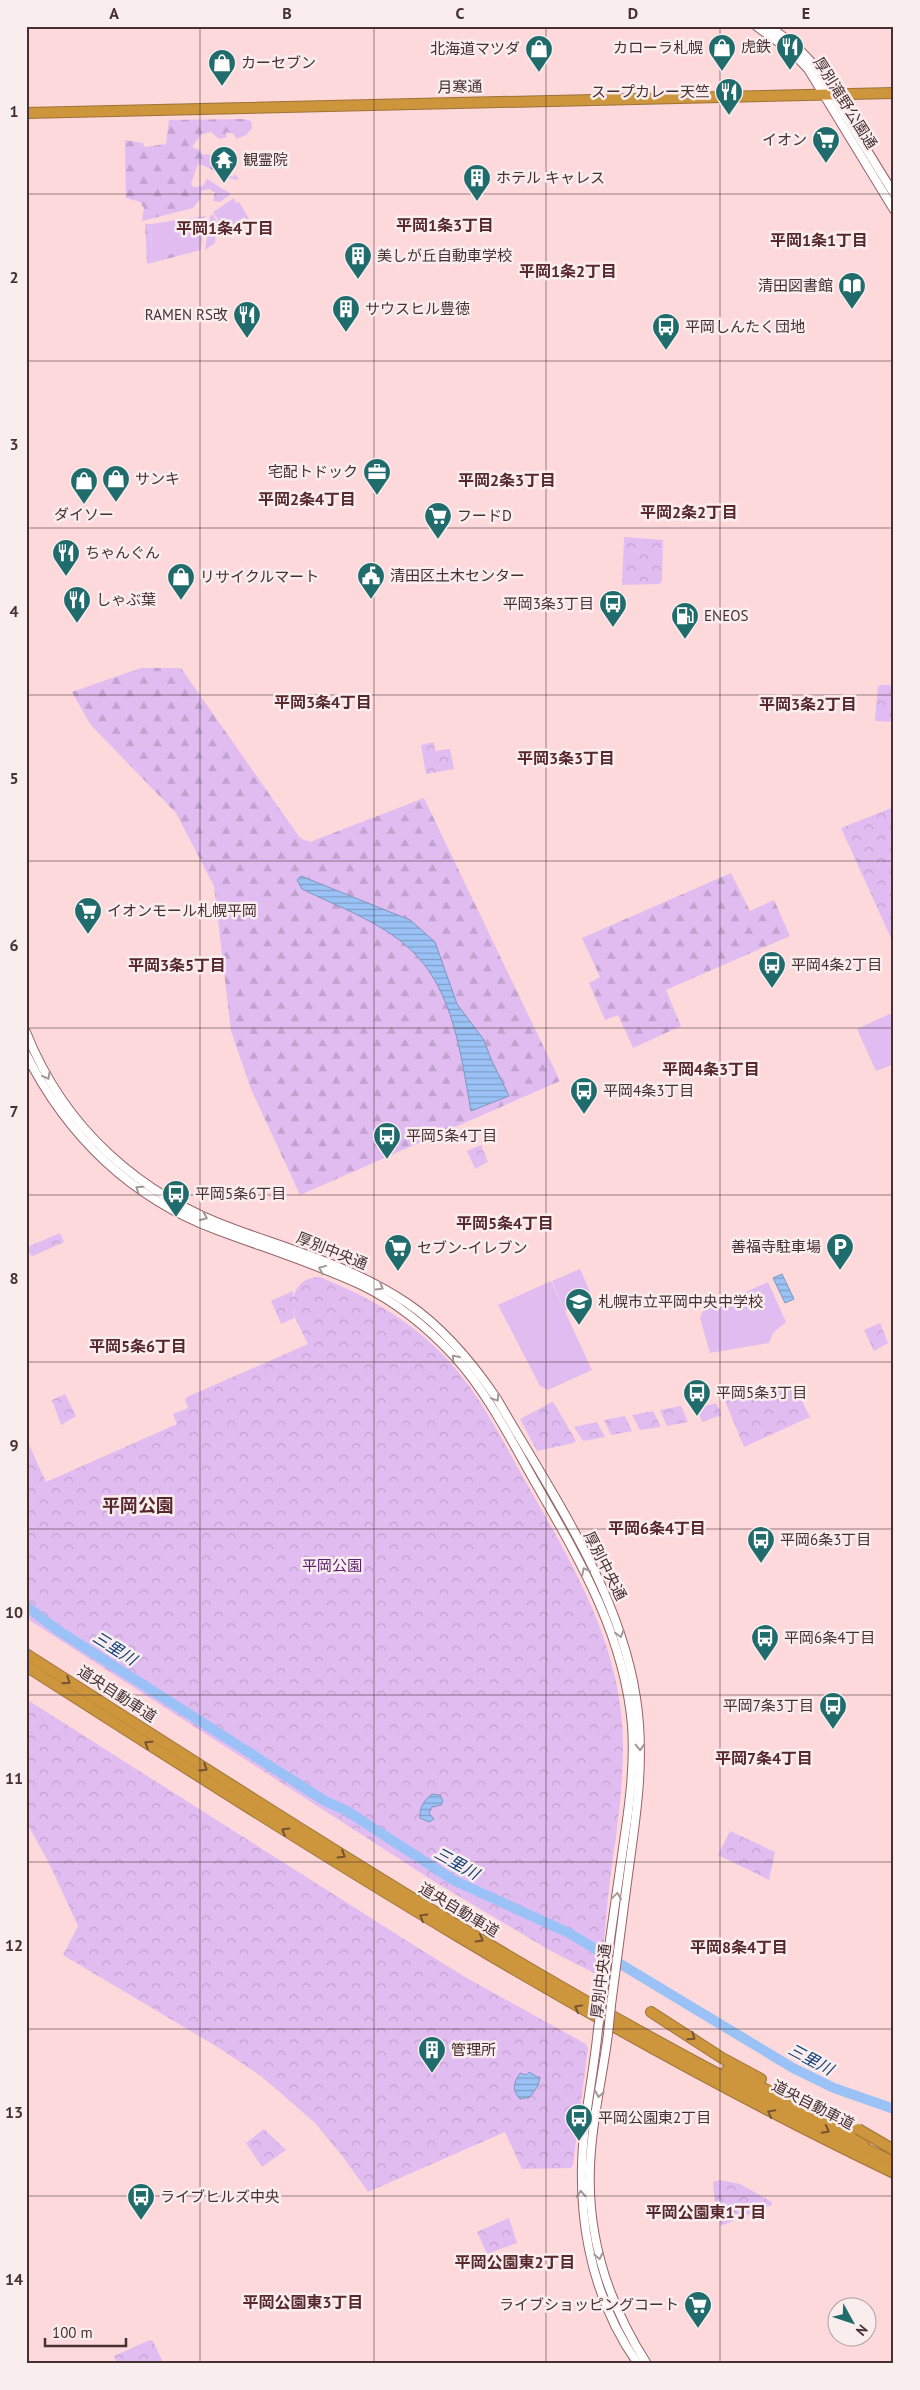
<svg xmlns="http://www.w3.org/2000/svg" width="920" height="2390" font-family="'PT Sans','Noto Sans JP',sans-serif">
<defs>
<pattern id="forest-firs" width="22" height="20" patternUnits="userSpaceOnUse" patternTransform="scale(1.25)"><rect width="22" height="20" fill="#e1bcf1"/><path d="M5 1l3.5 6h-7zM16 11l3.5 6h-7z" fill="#c2a2cf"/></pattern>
<pattern id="park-crowns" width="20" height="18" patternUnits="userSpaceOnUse" patternTransform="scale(1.25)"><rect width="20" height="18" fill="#e1bcf1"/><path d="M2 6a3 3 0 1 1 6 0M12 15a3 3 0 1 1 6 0" fill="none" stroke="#c2a2cf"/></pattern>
<pattern id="water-rules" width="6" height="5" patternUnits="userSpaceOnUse" patternTransform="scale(1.25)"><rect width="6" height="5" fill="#9ac2f6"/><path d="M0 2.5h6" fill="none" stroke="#7f9ec8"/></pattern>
</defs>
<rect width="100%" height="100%" fill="#fdd9db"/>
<g fill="#e1bcf1">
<polygon points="234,198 236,203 239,202 249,219 247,220 244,217 231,227 229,225 226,226 224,224 221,225 213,212"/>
<polygon points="213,214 219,226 216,228 215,243 205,250 210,216"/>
<polygon points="205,216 201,247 152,260 151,224"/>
<polygon points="894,1012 894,1064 876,1071 857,1029"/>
<polygon points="580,1269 593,1299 565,1311 552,1281"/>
<polygon points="551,1281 592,1370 548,1390 540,1386 498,1305"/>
<polygon points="768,1282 786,1322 773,1333 769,1343 710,1353 700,1318 703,1311"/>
</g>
<g fill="url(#forest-firs)">
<path d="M 244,119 L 251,121 L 252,128 L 246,135 L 236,139 L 234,134 L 226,132 L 227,137 L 219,139 L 211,132 L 202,134 L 193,145 L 193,148 L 200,150 L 202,154 L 219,156 L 218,159 L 221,162 L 230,159 L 228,166 L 230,170 L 230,176 L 233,177 L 235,174 L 238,178 L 238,180 C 220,178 214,168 198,164 L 191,183 L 193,187 L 203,186 L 207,179 L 231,194 L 220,202 L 213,201 L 215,192 L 209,189 L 201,191 L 201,198 L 193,208 L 142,221 L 144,208 L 140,202 L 126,198 L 125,140 L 143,143 L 145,147 L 166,144 L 169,120 Z"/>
<polygon points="145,224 151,224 152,260 199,246 201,247 201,250 147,264"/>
<polygon points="141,668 181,668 300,838 310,842 424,798 560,1081 300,1195 251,1089 231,1031 214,886 176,813 90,724 72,692"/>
<polygon points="731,873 750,911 774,900 790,936 666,990 681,1026 633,1048 618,1015 605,1020 589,983 600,977 582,938"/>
</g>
<g fill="url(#park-crowns)">
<polygon points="624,537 663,540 662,581 659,584 622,585"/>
<polygon points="881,685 894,685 894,722 876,721 875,719 878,687"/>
<polygon points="434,742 435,751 450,749 454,769 426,774 421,745"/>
<polygon points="894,807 894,936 891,938 841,828"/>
<polygon points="481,1145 488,1162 475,1169 467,1151"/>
<polygon points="60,1233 64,1242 33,1256 30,1255 27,1247"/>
<path d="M 319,1277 C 361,1293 401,1315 434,1346 C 473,1382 497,1430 523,1477 C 567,1555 614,1630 622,1721 C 626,1775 617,1827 610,1880 C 606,1912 605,1939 600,1971 L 594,1973 L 549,1950 L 435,1882 L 26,1618 L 26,1438 L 46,1482 L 177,1424 L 173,1414 L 188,1408 L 185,1399 L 187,1397 L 308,1344 L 295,1318 L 293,1306 L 294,1318 L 281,1324 L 271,1301 L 293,1291 L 293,1299 C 297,1284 304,1278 319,1277 Z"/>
<polygon points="880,1323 888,1343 874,1351 864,1330"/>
<polygon points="795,1387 810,1417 744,1447 725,1401"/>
<polygon points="65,1394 76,1416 61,1425 52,1400"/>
<polygon points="552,1402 554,1403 576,1441 574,1443 537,1451 520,1419"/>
<polygon points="716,1403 722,1415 702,1422 697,1408"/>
<polygon points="681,1406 688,1422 667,1426 660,1410"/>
<polygon points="653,1411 661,1427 640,1430 632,1415"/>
<polygon points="625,1416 632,1431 611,1435 604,1420"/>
<polygon points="597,1422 605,1437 583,1441 574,1427"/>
<polygon points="26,1699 404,1939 465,1977 586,2044 588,2048 573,2165 571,2168 522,2169 505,2132 368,2192 343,2157 315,2123 261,2076 219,2048 63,1955 78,1926 48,1861 26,1822"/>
<polygon points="730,1831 775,1852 769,1880 718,1855"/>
<polygon points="264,2129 286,2150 262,2167 246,2143"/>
<polygon points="720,2180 740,2184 772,2202 772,2205 721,2226 716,2213 713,2182"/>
<polygon points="509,2218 517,2243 487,2254 477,2232"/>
<polygon points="150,2340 153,2341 162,2360 161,2364 118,2364 114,2356"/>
</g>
<g fill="url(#water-rules)" stroke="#8196bb">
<path d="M 301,876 L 410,920 L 435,942 L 457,1004 L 484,1040 L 491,1059 L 509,1096 L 471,1111 C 461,1057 454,990 411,950 C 382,922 338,907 302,889 L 297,880 Z"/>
<polygon points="782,1274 794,1299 785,1303 773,1278"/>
<path d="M 432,1794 L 440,1795 L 443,1801 L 441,1805 L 432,1807 L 429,1813 L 434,1819 L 429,1822 L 420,1818 C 419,1808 424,1800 432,1794 Z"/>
<path d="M 529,2072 L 537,2077 L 540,2077 L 538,2086 L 530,2097 L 520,2099 C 511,2089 514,2083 520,2073 L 526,2075 Z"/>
</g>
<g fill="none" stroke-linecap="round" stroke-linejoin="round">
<polyline stroke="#9ac2f6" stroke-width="10" points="26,1606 56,1629 325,1801 347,1811 453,1880 569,1933 793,2068 834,2088 894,2109"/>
<defs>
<g id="secondary">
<polyline points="756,26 792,52 808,69 894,210"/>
<polyline points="769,26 797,47 815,66 894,194"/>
<path d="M 26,1032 C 64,1128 140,1196 237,1230 C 295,1251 355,1268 407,1303 C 444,1328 472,1362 497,1399 C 550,1491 620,1591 636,1698 C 645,1755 637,1811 629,1867 C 623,1913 617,1959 611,2005"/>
<path d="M 26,1054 C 67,1136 131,1198 217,1230 C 265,1248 314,1263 361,1285 C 396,1302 427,1327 454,1356 C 486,1391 508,1434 531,1475 C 576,1554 624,1632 632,1725 C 635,1766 629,1808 623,1848 C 616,1899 608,1950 602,2001"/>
<path d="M 598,2029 C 595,2061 589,2092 585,2124 C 575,2208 588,2293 638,2364"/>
<path d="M 608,2034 C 603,2073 594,2111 591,2150 C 584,2227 606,2300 647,2364"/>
</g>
<g id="highway">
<polyline points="26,113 894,93"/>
<path d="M 26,1654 C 309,1834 590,2020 894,2162"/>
<path d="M 26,1666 C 309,1847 591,2028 894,2173"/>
<polyline points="651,2012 722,2058 761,2079"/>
<polyline points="727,2070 866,2139"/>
</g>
</defs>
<use href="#secondary" stroke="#976367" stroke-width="10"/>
<use href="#highway" stroke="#9e7238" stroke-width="12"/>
<use href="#secondary" stroke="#fff" stroke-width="8"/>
<use href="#highway" stroke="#cd953c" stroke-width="10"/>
<defs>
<g id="secondary-bridge">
<polyline points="598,2029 602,2001"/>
<polyline points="608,2034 611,2005"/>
</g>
<polyline id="highway-bridge" points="858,2129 894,2150"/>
</defs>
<use href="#secondary-bridge" stroke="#976367" stroke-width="10" stroke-linecap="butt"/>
<use href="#highway-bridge" stroke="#9e7238" stroke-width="12" stroke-linecap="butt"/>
<use href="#secondary-bridge" stroke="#fff" stroke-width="8"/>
<use href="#highway-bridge" stroke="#cd953c" stroke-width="10"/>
</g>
<defs><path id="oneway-chevron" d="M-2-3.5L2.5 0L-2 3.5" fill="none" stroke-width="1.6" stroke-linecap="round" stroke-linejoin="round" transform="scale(1.25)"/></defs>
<g stroke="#a29898">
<use href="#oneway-chevron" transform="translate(47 1076) rotate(61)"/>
<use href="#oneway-chevron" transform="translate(139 1189) rotate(-146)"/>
<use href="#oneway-chevron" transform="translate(204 1217) rotate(23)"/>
<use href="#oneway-chevron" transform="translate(322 1269) rotate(-158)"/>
<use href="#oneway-chevron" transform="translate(380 1287) rotate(30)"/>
<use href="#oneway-chevron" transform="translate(455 1358) rotate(-132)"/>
<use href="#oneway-chevron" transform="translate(496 1398) rotate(58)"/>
<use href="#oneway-chevron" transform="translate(585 1571) rotate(-117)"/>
<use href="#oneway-chevron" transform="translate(620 1634) rotate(73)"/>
<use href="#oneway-chevron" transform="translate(640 1747) rotate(88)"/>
<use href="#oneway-chevron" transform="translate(617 1896) rotate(-82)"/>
<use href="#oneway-chevron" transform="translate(599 2094) rotate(99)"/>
<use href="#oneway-chevron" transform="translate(581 2194) rotate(-92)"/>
<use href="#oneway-chevron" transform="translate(599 2256) rotate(79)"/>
</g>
<g stroke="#755335">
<use href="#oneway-chevron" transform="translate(67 1681) rotate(33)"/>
<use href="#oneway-chevron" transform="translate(148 1744) rotate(-147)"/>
<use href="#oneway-chevron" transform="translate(204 1768) rotate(32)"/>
<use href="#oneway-chevron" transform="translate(285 1831) rotate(-148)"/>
<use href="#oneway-chevron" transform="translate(342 1855) rotate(32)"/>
<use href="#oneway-chevron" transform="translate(423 1917) rotate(-149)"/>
<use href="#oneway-chevron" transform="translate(480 1939) rotate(30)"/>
<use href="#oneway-chevron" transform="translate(578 2008) rotate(-151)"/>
<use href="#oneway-chevron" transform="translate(692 2037) rotate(34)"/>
<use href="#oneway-chevron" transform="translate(771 2113) rotate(-152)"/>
<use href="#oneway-chevron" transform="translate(826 2130) rotate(27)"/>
</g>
<path fill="none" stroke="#463031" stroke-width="1" stroke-opacity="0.55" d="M 200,26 L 200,2364M 374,26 L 374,2364M 546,26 L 546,2364M 720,26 L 720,2364M 26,194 L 894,194M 26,361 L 894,361M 26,528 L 894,528M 26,695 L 894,695M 26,861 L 894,861M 26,1028 L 894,1028M 26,1195 L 894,1195M 26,1362 L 894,1362M 26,1529 L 894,1529M 26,1695 L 894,1695M 26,1862 L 894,1862M 26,2029 L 894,2029M 26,2196 L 894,2196"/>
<defs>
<symbol id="restaurant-pin" viewBox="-11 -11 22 30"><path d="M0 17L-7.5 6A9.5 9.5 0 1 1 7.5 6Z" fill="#206c6c" stroke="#faedee"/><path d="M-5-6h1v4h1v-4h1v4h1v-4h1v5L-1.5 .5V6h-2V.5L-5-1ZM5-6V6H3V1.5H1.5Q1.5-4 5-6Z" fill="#fff"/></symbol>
<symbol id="shop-pin" viewBox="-11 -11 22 30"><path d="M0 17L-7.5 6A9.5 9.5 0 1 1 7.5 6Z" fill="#206c6c" stroke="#faedee"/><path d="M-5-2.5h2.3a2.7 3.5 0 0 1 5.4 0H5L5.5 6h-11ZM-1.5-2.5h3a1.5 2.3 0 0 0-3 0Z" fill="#fff"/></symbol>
<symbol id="supermarket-pin" viewBox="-11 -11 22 30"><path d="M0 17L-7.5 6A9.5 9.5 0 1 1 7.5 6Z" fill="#206c6c" stroke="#faedee"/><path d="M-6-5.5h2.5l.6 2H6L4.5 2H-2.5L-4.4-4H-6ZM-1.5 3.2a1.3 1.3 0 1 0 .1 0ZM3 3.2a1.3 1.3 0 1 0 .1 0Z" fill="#fff"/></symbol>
<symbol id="temple-pin" viewBox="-11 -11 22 30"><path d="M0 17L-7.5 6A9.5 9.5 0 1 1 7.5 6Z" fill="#206c6c" stroke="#faedee"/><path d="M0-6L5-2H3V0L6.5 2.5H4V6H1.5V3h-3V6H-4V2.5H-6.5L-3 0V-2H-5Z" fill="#fff"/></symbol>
<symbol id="building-pin" viewBox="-11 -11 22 30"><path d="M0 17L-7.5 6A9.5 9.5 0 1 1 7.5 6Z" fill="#206c6c" stroke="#faedee"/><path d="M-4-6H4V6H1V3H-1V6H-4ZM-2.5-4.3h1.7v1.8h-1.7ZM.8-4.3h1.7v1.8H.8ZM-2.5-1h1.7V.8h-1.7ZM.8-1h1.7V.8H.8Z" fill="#fff"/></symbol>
<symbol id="library-pin" viewBox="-11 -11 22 30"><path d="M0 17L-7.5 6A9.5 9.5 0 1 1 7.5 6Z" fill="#206c6c" stroke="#faedee"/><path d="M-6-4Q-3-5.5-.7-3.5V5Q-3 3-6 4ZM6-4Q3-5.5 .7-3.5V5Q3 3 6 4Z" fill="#fff"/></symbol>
<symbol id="bus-pin" viewBox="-11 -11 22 30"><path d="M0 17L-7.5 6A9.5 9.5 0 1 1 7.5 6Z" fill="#206c6c" stroke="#faedee"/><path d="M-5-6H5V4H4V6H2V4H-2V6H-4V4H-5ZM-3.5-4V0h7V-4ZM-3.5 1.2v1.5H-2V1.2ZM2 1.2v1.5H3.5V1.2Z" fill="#fff"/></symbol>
<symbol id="office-pin" viewBox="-11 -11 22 30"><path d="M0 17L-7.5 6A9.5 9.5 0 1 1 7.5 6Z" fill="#206c6c" stroke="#faedee"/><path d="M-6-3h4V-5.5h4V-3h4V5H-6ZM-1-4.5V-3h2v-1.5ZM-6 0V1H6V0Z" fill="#fff"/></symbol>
<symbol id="civic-pin" viewBox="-11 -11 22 30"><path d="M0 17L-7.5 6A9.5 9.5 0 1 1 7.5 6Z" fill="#206c6c" stroke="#faedee"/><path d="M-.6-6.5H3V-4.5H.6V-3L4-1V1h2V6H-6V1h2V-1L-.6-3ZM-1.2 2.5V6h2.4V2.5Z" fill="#fff"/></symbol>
<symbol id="fuel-pin" viewBox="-11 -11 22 30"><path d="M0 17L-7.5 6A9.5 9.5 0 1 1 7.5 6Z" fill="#206c6c" stroke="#faedee"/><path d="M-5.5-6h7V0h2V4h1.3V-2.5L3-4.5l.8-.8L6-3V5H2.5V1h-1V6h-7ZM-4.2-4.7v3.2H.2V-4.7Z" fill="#fff"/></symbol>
<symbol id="parking-pin" viewBox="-11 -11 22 30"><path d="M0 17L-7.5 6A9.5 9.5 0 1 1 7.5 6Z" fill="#206c6c" stroke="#faedee"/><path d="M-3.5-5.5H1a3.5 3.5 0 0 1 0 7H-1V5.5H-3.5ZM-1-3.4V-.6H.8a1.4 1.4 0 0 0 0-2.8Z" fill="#fff"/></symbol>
<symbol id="school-pin" viewBox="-11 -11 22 30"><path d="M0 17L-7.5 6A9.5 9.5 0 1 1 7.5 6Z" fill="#206c6c" stroke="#faedee"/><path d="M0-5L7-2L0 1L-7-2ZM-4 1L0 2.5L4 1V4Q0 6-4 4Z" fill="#fff"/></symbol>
</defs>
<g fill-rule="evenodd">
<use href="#restaurant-pin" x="774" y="31" width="32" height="43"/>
<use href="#shop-pin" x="706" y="32" width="32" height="43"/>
<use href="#shop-pin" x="523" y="33" width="32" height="43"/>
<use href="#shop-pin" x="206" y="47" width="32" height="43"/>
<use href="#restaurant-pin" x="713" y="76" width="32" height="43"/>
<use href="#supermarket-pin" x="810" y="124" width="32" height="43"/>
<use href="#temple-pin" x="208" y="144" width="32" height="43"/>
<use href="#building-pin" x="461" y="162" width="32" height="43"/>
<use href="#building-pin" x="342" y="240" width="32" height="43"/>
<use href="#library-pin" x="836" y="270" width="32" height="43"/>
<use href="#building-pin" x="330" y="293" width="32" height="43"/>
<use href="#restaurant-pin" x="231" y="299" width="32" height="43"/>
<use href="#bus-pin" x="650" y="311" width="32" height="43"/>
<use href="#office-pin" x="361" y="456" width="32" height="43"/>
<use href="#shop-pin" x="100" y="463" width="32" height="43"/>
<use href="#shop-pin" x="68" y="465" width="32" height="43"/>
<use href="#supermarket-pin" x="422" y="500" width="32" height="43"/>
<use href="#restaurant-pin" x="50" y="537" width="32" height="43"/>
<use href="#civic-pin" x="355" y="560" width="32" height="43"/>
<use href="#shop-pin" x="165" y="561" width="32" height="43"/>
<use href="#restaurant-pin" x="61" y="584" width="32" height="43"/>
<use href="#bus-pin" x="597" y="588" width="32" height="43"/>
<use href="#fuel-pin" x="669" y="600" width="32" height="43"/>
<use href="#supermarket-pin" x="72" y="895" width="32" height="43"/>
<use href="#bus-pin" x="756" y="949" width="32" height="43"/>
<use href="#bus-pin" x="568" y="1075" width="32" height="43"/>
<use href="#bus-pin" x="371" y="1120" width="32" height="43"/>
<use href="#bus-pin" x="160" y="1178" width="32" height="43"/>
<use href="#parking-pin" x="824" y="1231" width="32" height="43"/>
<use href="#supermarket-pin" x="382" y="1232" width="32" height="43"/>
<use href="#school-pin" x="563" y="1286" width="32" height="43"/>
<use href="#bus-pin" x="681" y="1377" width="32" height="43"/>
<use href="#bus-pin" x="745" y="1524" width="32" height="43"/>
<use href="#bus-pin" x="749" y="1622" width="32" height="43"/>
<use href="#bus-pin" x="817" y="1690" width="32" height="43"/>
<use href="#building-pin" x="416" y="2034" width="32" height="43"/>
<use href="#bus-pin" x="563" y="2102" width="32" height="43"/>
<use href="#bus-pin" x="125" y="2181" width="32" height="43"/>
<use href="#supermarket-pin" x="682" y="2289" width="32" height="43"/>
</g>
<g text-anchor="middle" stroke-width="5" stroke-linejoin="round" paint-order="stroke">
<g font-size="15" fill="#463031" stroke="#faedee" text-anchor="start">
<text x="771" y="52" text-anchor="end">虎鉄</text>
<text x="703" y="53" text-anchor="end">カローラ札幌</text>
<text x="520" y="54" text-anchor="end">北海道マツダ</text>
<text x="241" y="68">カーセブン</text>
<text x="710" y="97" text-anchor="end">スープカレー天竺</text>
<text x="807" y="145" text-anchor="end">イオン</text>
<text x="243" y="165">観霊院</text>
<text x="496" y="183">ホテル キャレス</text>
<text x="377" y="261">美しが丘自動車学校</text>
<text x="833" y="291" text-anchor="end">清田図書館</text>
<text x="365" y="314">サウスヒル豊徳</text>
<text x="228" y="320" text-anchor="end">RAMEN RS改</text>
<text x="685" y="332">平岡しんたく団地</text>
<text x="358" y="477" text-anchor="end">宅配トドック</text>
<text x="135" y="484">サンキ</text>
<text x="84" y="520" text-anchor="middle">ダイソー</text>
<text x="457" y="521">フードD</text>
<text x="85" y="558">ちゃんぐん</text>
<text x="390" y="581">清田区土木センター</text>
<text x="200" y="582">リサイクルマート</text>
<text x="96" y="605">しゃぶ葉</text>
<text x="594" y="609" text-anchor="end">平岡3条3丁目</text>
<text x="704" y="621">ENEOS</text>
<text x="107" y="916">イオンモール札幌平岡</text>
<text x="791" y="970">平岡4条2丁目</text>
<text x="603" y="1096">平岡4条3丁目</text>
<text x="406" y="1141">平岡5条4丁目</text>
<text x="195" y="1199">平岡5条6丁目</text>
<text x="821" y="1252" text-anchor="end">善福寺駐車場</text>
<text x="417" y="1253">セブン-イレブン</text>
<text x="598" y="1307">札幌市立平岡中央中学校</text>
<text x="716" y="1398">平岡5条3丁目</text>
<text x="780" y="1545">平岡6条3丁目</text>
<text x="784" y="1643">平岡6条4丁目</text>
<text x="814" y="1711" text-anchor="end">平岡7条3丁目</text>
<text x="451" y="2055">管理所</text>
<text x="598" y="2123">平岡公園東2丁目</text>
<text x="160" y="2202">ライブヒルズ中央</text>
<text x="679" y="2310" text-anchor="end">ライブショッピングコート</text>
</g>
<g font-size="15" fill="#463031" stroke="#faedee">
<text transform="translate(460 87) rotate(-1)" y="5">月寒通</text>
<text transform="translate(845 103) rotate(58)" y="5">厚別滝野公園通</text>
<text transform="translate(332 1251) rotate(22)" y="5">厚別中央通</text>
<text transform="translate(605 1566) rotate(63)" y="5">厚別中央通</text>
<text transform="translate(117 1694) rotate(33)" y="5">道央自動車道</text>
<text transform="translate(459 1910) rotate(31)" y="5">道央自動車道</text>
<text transform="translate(601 1981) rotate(-83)" y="5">厚別中央通</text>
<text transform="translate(813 2105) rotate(27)" y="5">道央自動車道</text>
</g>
<g font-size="15" fill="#5b2071" stroke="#faedee">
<text x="332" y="1571">平岡公園</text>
</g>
<g font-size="16" font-weight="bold" fill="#56282d" stroke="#faedee">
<text x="445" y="231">平岡1条3丁目</text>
<text x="225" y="234">平岡1条4丁目</text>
<text x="819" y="246">平岡1条1丁目</text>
<text x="568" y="277">平岡1条2丁目</text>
<text x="507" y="486">平岡2条3丁目</text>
<text x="307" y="505">平岡2条4丁目</text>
<text x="689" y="518">平岡2条2丁目</text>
<text x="323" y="708">平岡3条4丁目</text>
<text x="808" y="710">平岡3条2丁目</text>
<text x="566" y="764">平岡3条3丁目</text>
<text x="177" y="971">平岡3条5丁目</text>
<text x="711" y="1075">平岡4条3丁目</text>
<text x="505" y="1229">平岡5条4丁目</text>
<text x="138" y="1352">平岡5条6丁目</text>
<text x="657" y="1534">平岡6条4丁目</text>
<text x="764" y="1764">平岡7条4丁目</text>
<text x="739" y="1953">平岡8条4丁目</text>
<text x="706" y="2218">平岡公園東1丁目</text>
<text x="515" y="2268">平岡公園東2丁目</text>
<text x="303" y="2308">平岡公園東3丁目</text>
</g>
<g font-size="16" font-style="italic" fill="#0d3f79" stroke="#faedee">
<text transform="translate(115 1648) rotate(32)" y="6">三里川</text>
<text transform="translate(457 1863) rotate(29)" y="6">三里川</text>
<text transform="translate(811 2059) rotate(28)" y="6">三里川</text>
</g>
<g font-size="18" font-weight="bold" fill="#56282d" stroke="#faedee">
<text x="138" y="1512">平岡公園</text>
</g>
</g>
<rect width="920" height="2390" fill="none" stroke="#faedee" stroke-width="55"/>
<g transform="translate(852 2322) rotate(130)"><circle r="24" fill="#faedee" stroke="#b2a1a2"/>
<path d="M0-4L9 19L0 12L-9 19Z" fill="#206c6c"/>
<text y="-8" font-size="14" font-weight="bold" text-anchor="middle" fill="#463031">N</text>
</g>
<path d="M45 2338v8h81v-8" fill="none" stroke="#463031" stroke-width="2.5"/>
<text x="52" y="2338" font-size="15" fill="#463031" stroke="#faedee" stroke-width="4" paint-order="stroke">100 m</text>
<rect x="28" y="28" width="864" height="2334" fill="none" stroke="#463031" stroke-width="2"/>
<g font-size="16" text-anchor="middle" font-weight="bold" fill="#463031">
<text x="114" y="19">A</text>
<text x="287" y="19">B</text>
<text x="460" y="19">C</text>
<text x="633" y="19">D</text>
<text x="806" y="19">E</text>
<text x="14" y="117">1</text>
<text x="14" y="283">2</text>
<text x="14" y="450">3</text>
<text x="14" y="617">4</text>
<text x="14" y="784">5</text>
<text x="14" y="951">6</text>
<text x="14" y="1117">7</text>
<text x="14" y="1284">8</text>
<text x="14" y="1451">9</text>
<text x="14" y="1618">10</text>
<text x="14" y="1784">11</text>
<text x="14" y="1951">12</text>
<text x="14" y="2118">13</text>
<text x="14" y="2285">14</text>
</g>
</svg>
